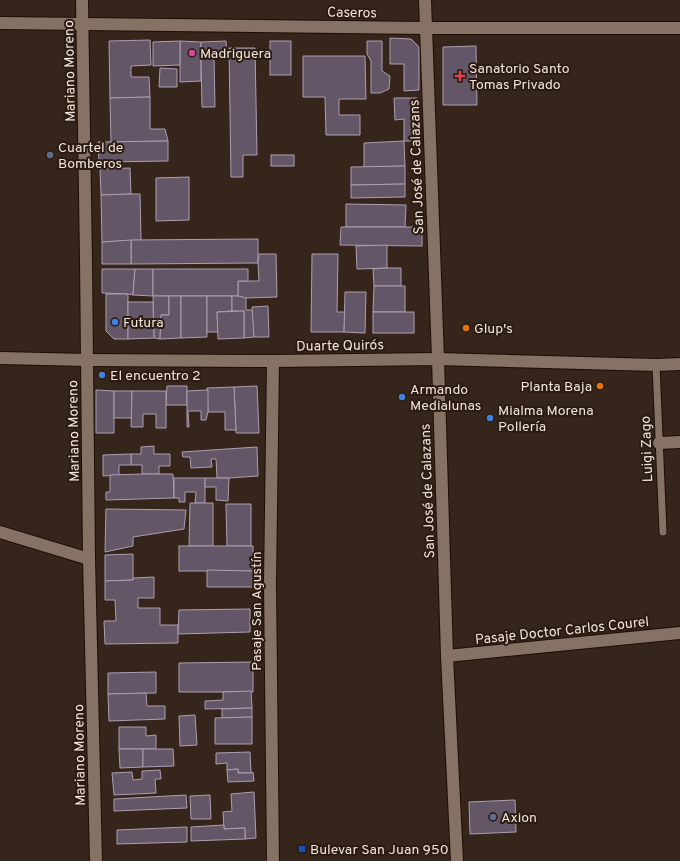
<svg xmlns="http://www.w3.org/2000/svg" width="680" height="861" font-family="Overpass,sans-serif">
<rect width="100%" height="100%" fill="#36251a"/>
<g fill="#635667" stroke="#ad9eb2">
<polygon points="390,38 411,39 419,47 419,90 404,91 404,64 390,64"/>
<polygon points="150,40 151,65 131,66 131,77 149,77 150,97 110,98 109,41"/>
<polygon points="180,41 201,42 201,81 180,82"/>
<polygon points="180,41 180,65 153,66 153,42"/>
<polygon points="226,41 227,57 201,57 201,42"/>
<rect x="270" y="41" width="21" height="34"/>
<polygon points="367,41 382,41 382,71 390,76 389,89 380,93 371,93 371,61 367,54"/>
<polygon points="476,46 477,105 443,105 443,47"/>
<polygon points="229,48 255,48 257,155 243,155 243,177 231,177"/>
<polygon points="303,56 365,56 366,99 339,99 339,115 360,115 360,135 326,135 325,97 303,97"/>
<polygon points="201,57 214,57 215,107 202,107"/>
<polygon points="160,68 177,69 177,87 159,87"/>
<polygon points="150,97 150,129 165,129 168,141 111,142 110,98"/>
<polygon points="394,98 417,98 417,141 404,141 404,119 395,120"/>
<polygon points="168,141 168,161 99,162 98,142"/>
<polygon points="404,141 405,166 364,167 364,143"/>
<rect x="271" y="155" width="23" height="11"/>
<polygon points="405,166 405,184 351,185 351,167"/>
<polygon points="130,168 131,194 101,195 100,169"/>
<polygon points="189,177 189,220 156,221 156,178"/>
<polygon points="405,184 405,197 351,198 351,185"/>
<polygon points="131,194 140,194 141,240 102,242 101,195"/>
<polygon points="346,204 406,205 405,227 346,227"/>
<polygon points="341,227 422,227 422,246 340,245"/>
<polygon points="258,239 258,263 131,264 131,240"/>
<polygon points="131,240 131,264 102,264 102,242"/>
<polygon points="387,245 387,268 357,269 356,246"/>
<polygon points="259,254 276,254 277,297 246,298 238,296 238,281 259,281 258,263"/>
<polygon points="312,254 338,254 337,312 345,312 344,332 311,332"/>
<polygon points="387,268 401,268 401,286 374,286 373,269"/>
<polygon points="102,269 135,269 133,295 128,294 102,293"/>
<polygon points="135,269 153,269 153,296 133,295"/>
<polygon points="153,269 248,269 248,281 238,281 238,296 153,296"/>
<polygon points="374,286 405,286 405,312 373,312"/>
<polygon points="345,292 366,292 365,333 344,332"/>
<polygon points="106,294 128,294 128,339 114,339 106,331"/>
<polygon points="153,296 169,296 169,315 161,315 160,339 154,338"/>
<polygon points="169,296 181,296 181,338 160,339 161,315 169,315"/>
<polygon points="181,296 207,296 207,337 181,338"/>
<polygon points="207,296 232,296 232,311 217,312 218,332 207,332"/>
<polygon points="232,296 238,296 246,298 246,310 253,310 254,337 244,338 244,311 232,311"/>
<polygon points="128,302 153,302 154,338 128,339"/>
<polygon points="268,306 269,337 254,337 252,307"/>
<polygon points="244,311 244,338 218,339 217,312"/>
<rect x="373" y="312" width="41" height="21"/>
<polygon points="167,386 187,386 187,405 166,405"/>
<polygon points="257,386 259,433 236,433 234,387"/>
<polygon points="234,387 236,430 225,430 225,412 208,412 207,388"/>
<polygon points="96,390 114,391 114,433 96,433"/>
<polygon points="208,390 208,412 206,420 201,420 201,411 188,411 189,427 187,427 187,391"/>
<rect x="114" y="391" width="18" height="27"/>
<polygon points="132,391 166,391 166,428 156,428 156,414 143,414 143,427 131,427"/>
<polygon points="154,446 154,454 170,454 170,466 159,466 159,474 142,474 142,465 131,465 131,454 141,454 141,447"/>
<polygon points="257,447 258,476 229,478 217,478 216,459 211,459 212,467 191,468 190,457 183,457 182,452"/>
<polygon points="131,454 131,465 119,465 119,475 103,476 103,455"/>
<polygon points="142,474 173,474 174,498 106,500 106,492 110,492 110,475"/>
<polygon points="174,478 205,478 205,503 195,503 196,492 185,492 185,502 179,502 179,498 174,498"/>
<polygon points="205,478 229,478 228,501 216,500 216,487 205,487"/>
<polygon points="190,503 213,503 213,546 189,546"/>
<polygon points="226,504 251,504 251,546 227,546"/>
<polygon points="106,509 186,510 184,529 133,537 133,546 105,552"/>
<rect x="179" y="546" width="74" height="25"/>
<polygon points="133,554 133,580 105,581 105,555"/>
<polygon points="207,570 253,571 253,587 207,587"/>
<polygon points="154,577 154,598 138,598 138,608 160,608 160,625 178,625 178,643 105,644 104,621 116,621 115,600 105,600 105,581 133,580 133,578"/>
<polygon points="250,609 250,632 178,634 179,610"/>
<polygon points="253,662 253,692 179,692 179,663"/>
<polygon points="156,672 156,693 108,694 108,673"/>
<polygon points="251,691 252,708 205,709 205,701 223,700 223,692"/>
<polygon points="146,693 147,706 165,706 165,719 109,721 108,694"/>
<polygon points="252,708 252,717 222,718 222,709"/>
<polygon points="195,715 197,745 180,746 179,716"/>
<polygon points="252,717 252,744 215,744 215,718"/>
<polygon points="119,727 146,727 146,736 156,735 156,749 119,749"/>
<polygon points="119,749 143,749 143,767 120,768"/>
<polygon points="143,749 173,749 174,766 143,767"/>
<polygon points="250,752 251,773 238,773 238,769 227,770 227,763 216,764 216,753"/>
<polygon points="238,769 238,773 251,773 253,772 254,781 228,782 227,770"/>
<polygon points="160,770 161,779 155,779 156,793 114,795 112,773 132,772 133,780 142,779 142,771"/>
<polygon points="254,792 256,838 245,839 245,828 224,829 223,812 232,811 231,794"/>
<polygon points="186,795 187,808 114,811 114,799"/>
<polygon points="210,795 211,819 191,819 190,796"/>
<polygon points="515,800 516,832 470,834 469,802"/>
<polygon points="224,825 224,829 245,828 245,839 191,841 191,827"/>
<polygon points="187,827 187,842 117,844 117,830"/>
</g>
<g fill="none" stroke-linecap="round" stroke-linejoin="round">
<defs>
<polyline id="service" points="656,365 663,532"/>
<g id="minor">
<polyline points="0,23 425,28 680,28"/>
<polyline points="273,361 270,583 273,861"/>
<polyline points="659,443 680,442"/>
<polyline points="0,532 89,559"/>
<polyline points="447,656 680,633"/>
</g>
<g id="tertiary">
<polyline points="82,0 86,260 89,559 96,861"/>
<polyline points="425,0 438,359 447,656 457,861"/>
</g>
<polyline id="secondary" points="0,358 87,360 273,361 438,359 656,365 680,364"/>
</defs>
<use href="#service" stroke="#1d0d04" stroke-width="9"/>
<use href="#minor" stroke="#1d0d04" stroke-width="14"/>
<use href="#tertiary" stroke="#1d0d04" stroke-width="14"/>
<use href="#secondary" stroke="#1d0d04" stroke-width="14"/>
<use href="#service" stroke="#867265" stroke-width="7"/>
<use href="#minor" stroke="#867265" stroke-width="12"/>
<use href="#tertiary" stroke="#867265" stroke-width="12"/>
<use href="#secondary" stroke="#867265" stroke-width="12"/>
</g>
<circle fill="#d1479c" stroke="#2b1b10" stroke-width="1.5" cx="192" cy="53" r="4"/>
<path fill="#e0444e" stroke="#2b1b10" stroke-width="1.5" d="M458 70h4v4h4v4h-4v4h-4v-4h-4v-4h4z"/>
<g fill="#5c6f8a" stroke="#2b1b10" stroke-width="1.5">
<circle cx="50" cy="155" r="4"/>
<circle cx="493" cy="817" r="4"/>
</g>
<g fill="#3f7fe0" stroke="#2b1b10" stroke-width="1.5">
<circle cx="115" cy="322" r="4"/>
<circle cx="102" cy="375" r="4"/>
<circle cx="402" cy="397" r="4"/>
<circle cx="490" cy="418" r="4"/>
</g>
<g fill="#e8710a" stroke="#2b1b10" stroke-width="1.5">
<circle cx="466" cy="328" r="4"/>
<circle cx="600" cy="386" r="4"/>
</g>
<rect fill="#1a4fb4" stroke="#2b1b10" stroke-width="1.5" x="298" y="845" width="8" height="8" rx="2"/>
<g text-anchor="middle" stroke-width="4" stroke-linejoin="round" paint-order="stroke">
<g font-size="14" fill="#f0e4dd" stroke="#2b1b10">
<text transform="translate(352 12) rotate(1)" y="5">Caseros</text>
<text transform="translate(69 71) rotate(-91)" y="5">Mariano Moreno</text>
<text transform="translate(416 167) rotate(-92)" y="5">San José de Calazans</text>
<text transform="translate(340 345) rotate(-1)" y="5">Duarte Quirós</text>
<text transform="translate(73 431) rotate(-91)" y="5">Mariano Moreno</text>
<text transform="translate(646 449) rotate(-92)" y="5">Luigi Zago</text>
<text transform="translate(427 491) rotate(-92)" y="5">San José de Calazans</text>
<text transform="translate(256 611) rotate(-90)" y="5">Pasaje San Agustín</text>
<text transform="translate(562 630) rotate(-6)" y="5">Pasaje Doctor Carlos Courel</text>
<text transform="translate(79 755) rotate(-91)" y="5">Mariano Moreno</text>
</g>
<g font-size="14" fill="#f0e4dd" stroke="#2b1b10" text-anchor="start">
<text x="200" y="58">Madriguera</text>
<text x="469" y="73">Sanatorio Santo<tspan x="469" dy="16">Tomas Privado</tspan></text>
<text x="58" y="152">Cuartel de<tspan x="58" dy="16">Bomberos</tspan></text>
<text x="123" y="327">Futura</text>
<text x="474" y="333">Glup's</text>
<text x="110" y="380">El encuentro 2</text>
<text x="592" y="391" text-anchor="end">Planta Baja</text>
<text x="410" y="394">Armando<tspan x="410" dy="16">Medialunas</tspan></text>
<text x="498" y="415">Mialma Morena<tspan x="498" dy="16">Pollería</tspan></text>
<text x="501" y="822">Axion</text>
<text x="310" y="854">Bulevar San Juan 950</text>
</g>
</g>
</svg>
